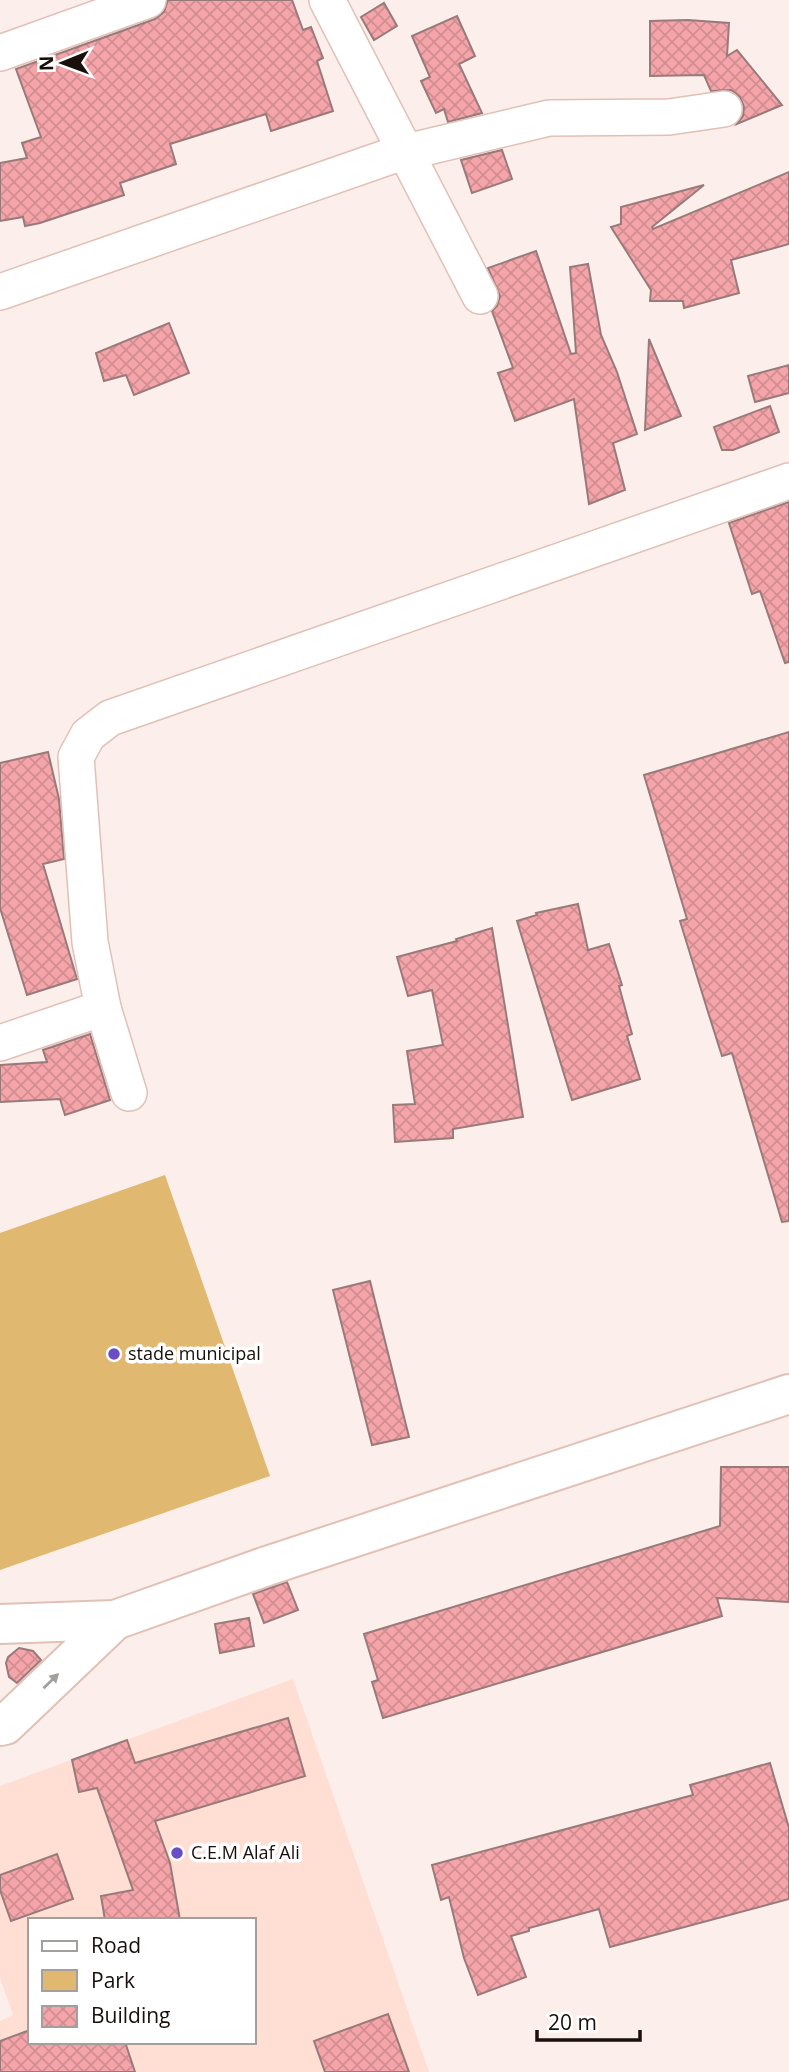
<svg xmlns="http://www.w3.org/2000/svg" width="789" height="2072" font-family="'Open Sans',sans-serif">
<defs>
<pattern id="building-cross-hatch" width="8" height="8" patternUnits="userSpaceOnUse" patternTransform="scale(1.75)"><rect width="8" height="8" fill="#f5a5a9"/><path d="M0 0l8 8M0 8l8-8" fill="none" stroke="#d18d90"/></pattern>
</defs>
<rect width="100%" height="100%" fill="#fceeea"/>
<path fill="#ffded4" fill-rule="evenodd" d="M 293,1679 L 429,2072 L 0,2072 L 0,2021 L 13,2015 L 0,1978 L 0,1786 ZM 30,1920 L 254,1920 L 254,2042 L 30,2042 Z"/>
<polygon fill="#e1b86f" points="165,1175 270,1476 0,1570 0,1233"/>
<g fill="url(#building-cross-hatch)" stroke="#997a7b" stroke-width="2">
<polygon points="168,0 292,0 303,30 311,27 323,58 317,61 333,111 271,131 266,114 170,144 176,164 120,183 124,195 40,223 25,226 23,217 0,221 0,163 27,158 22,143 41,137 16,69 155,19 164,12"/>
<polygon points="384,3 397,26 374,40 361,17"/>
<polygon points="457,16 475,56 459,64 482,113 448,122 444,109 436,113 421,81 430,77 412,36"/>
<polygon points="688,20 729,23 727,56 737,50 782,105 737,124 743,116 744,107 740,97 731,90 711,91 704,75 650,76 650,21"/>
<polygon points="502,150 512,179 472,193 461,160"/>
<polygon points="789,172 789,244 731,260 739,293 684,308 683,301 650,301 651,290 611,227 621,224 621,207 704,185 652,227 653,229"/>
<polygon points="536,251 571,354 576,353 570,267 588,264 601,335 617,372 637,434 613,443 625,490 589,504 574,399 515,421 498,373 513,368 492,311 497,306 500,296 488,268"/>
<polygon points="169,323 189,373 134,395 126,375 104,381 96,353"/>
<polygon points="649,339 681,416 645,430"/>
<polygon points="789,365 789,393 755,402 748,376"/>
<polygon points="770,406 779,432 733,450 722,450 714,427"/>
<polygon points="789,502 789,662 785,663 760,591 752,594 729,523"/>
<polygon points="789,732 789,1221 782,1222 732,1053 722,1056 708,1012 680,921 687,919 644,775"/>
<polygon points="48,752 59,799 64,859 43,864 77,979 27,995 0,908 0,763"/>
<polygon points="578,904 588,950 609,944 622,985 619,986 632,1034 627,1036 640,1079 572,1100 517,921 537,915 536,913"/>
<polygon points="492,928 523,1117 453,1129 453,1138 395,1142 393,1105 415,1104 407,1051 443,1045 432,990 408,996 397,957 457,941 456,939"/>
<polygon points="90,1034 110,1100 65,1115 60,1099 0,1102 0,1065 47,1062 43,1050"/>
<polygon points="370,1281 409,1437 372,1445 333,1290"/>
<polygon points="721,1467 789,1467 789,1602 717,1598 722,1616 383,1718 372,1682 378,1680 364,1634 720,1526"/>
<polygon points="287,1582 298,1610 264,1623 253,1594"/>
<polygon points="249,1618 254,1646 220,1653 215,1624"/>
<polygon points="19,1648 33,1651 41,1660 17,1683 9,1677 6,1663 8,1657"/>
<polygon points="288,1718 305,1776 155,1821 170,1863 180,1920 105,1920 101,1896 133,1890 97,1788 79,1792 72,1760 127,1740 135,1763"/>
<polygon points="770,1763 789,1828 789,1899 610,1947 599,1909 529,1928 529,1931 511,1936 526,1977 478,1995 464,1958 449,1897 441,1900 432,1865 693,1795 690,1785"/>
<polygon points="57,1854 73,1899 11,1921 0,1890 0,1875"/>
<polygon points="388,2014 409,2072 325,2072 314,2041"/>
<polygon points="30,2030 30,2042 125,2042 135,2072 0,2072 0,2041"/>
</g>
<g fill="none" stroke-linecap="round" stroke-linejoin="round">
<defs>
<g id="minor">
<polyline points="327,0 480,296"/>
<polyline points="0,53 148,0"/>
<polyline points="0,292 394,155 549,118 669,117 724,109"/>
<polyline points="0,1043 103,1008"/>
<polyline points="129,1093 103,1008 90,942 76,757 88,735 110,718 789,481"/>
</g>
<g id="tertiary">
<polyline points="0,1624 115,1620 267,1566 789,1394"/>
<polyline points="0,1726 5,1725 115,1620"/>
</g>
</defs>
<use href="#minor" stroke="#e1c1b7" stroke-width="38"/>
<use href="#tertiary" stroke="#e1c1b7" stroke-width="42"/>
<use href="#minor" stroke="#fff" stroke-width="35"/>
<use href="#tertiary" stroke="#fff" stroke-width="38"/>
</g>
<defs><path id="oneway-solid" d="M-6-.8H1V-3.2L6.5 0L1 3.2V.8H-6Z" transform="scale(1.75)"/></defs>
<use fill="#a39f9d" href="#oneway-solid" transform="translate(51 1681) rotate(-44)"/>
<g fill="#6a4dc7" stroke="#fff" stroke-width="2.5">
<circle cx="114" cy="1354" r="7"/>
<circle cx="177" cy="1853" r="7"/>
</g>
<g text-anchor="middle" stroke-width="7" stroke-linejoin="round" paint-order="stroke">
<g font-size="18" fill="#190f0b" stroke="#fff" text-anchor="start">
<text x="128" y="1360">stade municipal</text>
<text x="191" y="1859">C.E.M Alaf Ali</text>
</g>
</g>
<rect x="28" y="1918" width="228" height="126" fill="#ffffff" stroke="#a39f9d" stroke-width="2"/>
<rect x="42" y="1941" width="35" height="10" fill="#ffffff" stroke="#a39f9d" stroke-width="2"/>
<text x="91" y="1953" font-size="21" fill="#190f0b">Road</text>
<rect x="42" y="1970" width="35" height="21" fill="#e1b86f" stroke="#a39f9d" stroke-width="2"/>
<text x="91" y="1988" font-size="21" fill="#190f0b">Park</text>
<rect x="42" y="2006" width="35" height="21" fill="url(#building-cross-hatch)" stroke="#a39f9d" stroke-width="2"/>
<text x="91" y="2023" font-size="21" fill="#190f0b">Building</text>
<g transform="translate(63 63) rotate(269)" stroke="#ffffff" stroke-width="5" paint-order="stroke">
<path d="M0-5L12 26L0 18L-12 26Z" fill="#190f0b"/>
<text y="-10" font-size="19" font-weight="bold" text-anchor="middle" fill="#190f0b">N</text>
</g>
<path d="M537 2030v10h103v-10" fill="none" stroke="#190f0b" stroke-width="3.5"/>
<text x="548" y="2030" font-size="21" fill="#190f0b" stroke="#ffffff" stroke-width="5" paint-order="stroke">20 m</text>
</svg>
